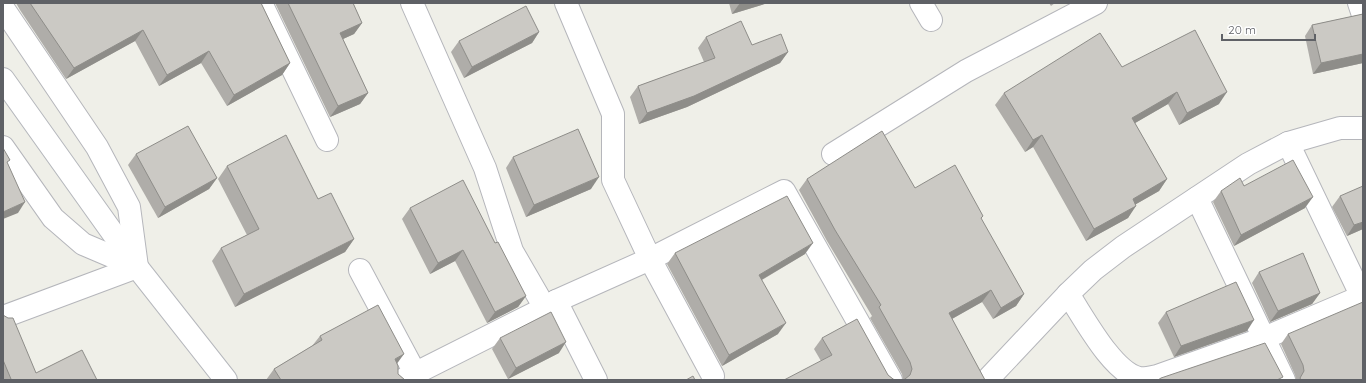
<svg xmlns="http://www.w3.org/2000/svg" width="1366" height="383" font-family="Quicksand,sans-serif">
<rect width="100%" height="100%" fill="#efefe8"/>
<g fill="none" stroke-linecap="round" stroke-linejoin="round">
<defs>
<g id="street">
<polyline points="261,3 327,140"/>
<polyline points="412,3 485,168 512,251 545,308"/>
<polyline points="921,3 931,20"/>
<polyline points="1359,3 1363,15"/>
<polyline points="3,8 97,147 129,207 137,267"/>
<polyline points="1288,143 1362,297"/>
<polyline points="3,147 53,218 83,244 137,267"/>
<polyline points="833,154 966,71 1096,3"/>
<polyline points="1197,198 1284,380"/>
<polyline points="360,270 415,373"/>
<path d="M 1068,294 C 1083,316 1112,372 1139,378 C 1144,379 1152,377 1157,376 L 1264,338 L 1363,296"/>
<polyline points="556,301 596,380"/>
<polyline points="3,317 137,267"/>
<polyline points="713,376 650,259 784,191 891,380"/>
<polyline points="402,380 545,308 556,301 650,259 613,180 613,114 566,3"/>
<polyline points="987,380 1068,294 1093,270 1123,247 1248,164 1288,143 1340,128 1363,128"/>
</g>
<polyline id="secondary" points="3,79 137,267 226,380"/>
</defs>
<use href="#street" stroke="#b5b6bb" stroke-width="24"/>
<use href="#secondary" stroke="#b6b8bd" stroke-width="24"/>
<use href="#street" stroke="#fff" stroke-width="22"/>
<use href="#secondary" stroke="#fff" stroke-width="22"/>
</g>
<g fill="#afada9">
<polygon points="16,3 261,3 290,63 282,75 227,106 201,63 159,86 135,41 66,79 20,10"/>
<polygon points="275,3 353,3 362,23 354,34 343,39 368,93 360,104 330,117"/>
<polygon points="729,3 768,3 732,14"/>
<polygon points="1049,3 1055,3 1051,6"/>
<polygon points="1363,14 1363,63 1313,74 1305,36 1312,25"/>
<polygon points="539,32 532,43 464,78 451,52 459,41"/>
<polygon points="706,37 788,52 780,63 687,107 639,124 630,97 638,86 704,62 698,48"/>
<polygon points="1122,67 1219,104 1179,125 1168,104 1135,123 1167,179 1159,191 1136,204 1128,218 1086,241 1033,147 1025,152 995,105 1004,93"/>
<polygon points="136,154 217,178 209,189 158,218 128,165"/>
<polygon points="513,157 591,189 526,217 506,168"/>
<polygon points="227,166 318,199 354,239 345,252 235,307 212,261 221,248 247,235 218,179"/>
<polygon points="807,179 915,188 983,216 981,219 1024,294 1016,306 993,319 982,302 952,319 985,380 903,380 902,374 870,318 872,316 827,241 799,190"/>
<polygon points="1244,186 1305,208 1234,246 1213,202 1221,191"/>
<polygon points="1340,196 1363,229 1347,236 1332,207"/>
<polygon points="410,208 495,243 526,296 518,307 487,323 455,261 430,274 402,219"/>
<polygon points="675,253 805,254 762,280 778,334 722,366 667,264"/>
<polygon points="1259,272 1320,293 1312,304 1270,322 1252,283"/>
<polygon points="1166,312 1247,331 1174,357 1158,323"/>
<polygon points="3,315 36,373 97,380 3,380"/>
<polygon points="1288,334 1363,380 1296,380 1295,375 1281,344"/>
<polygon points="320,336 397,364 398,374 405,380 266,380 274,369 312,346"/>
<polygon points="500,338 559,353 508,379 492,349"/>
<polygon points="822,338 888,375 893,379 821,361 814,349"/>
</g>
<g fill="#8e8d89">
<polygon points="740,3 768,3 732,14"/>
<polygon points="362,23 354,34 332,44 340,33"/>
<polygon points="143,30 135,41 66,79 74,68"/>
<polygon points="539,32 532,43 464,78 472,67"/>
<polygon points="209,51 201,63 159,86 167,75"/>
<polygon points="788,52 780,63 687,107 639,124 647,113"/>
<polygon points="1363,54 1363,63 1313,74 1321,63"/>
<polygon points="290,63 282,75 227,106 234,95"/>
<polygon points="1177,92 1168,104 1123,130 1132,118"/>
<polygon points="1227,92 1219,104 1179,125 1187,113"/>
<polygon points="368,93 360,104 330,117 338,106"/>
<polygon points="1042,135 1033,147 1025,152 1033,140"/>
<polygon points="599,177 591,189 526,217 534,205"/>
<polygon points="217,178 209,189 158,218 165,207"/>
<polygon points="1167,179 1159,191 1124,211 1133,199"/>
<polygon points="1313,197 1305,208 1234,246 1241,235"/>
<polygon points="25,202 18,213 3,219 3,212"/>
<polygon points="1136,206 1128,218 1086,241 1094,229"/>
<polygon points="1363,222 1363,229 1347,236 1354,225"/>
<polygon points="354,239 345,252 235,307 244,294"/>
<polygon points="813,243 805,254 751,286 759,275"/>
<polygon points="463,250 455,261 430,274 438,263"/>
<polygon points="991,290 982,302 941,325 949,313"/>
<polygon points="1320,293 1312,304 1270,322 1278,311"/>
<polygon points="1024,294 1016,306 993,319 1001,308"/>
<polygon points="526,296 518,307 487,323 495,312"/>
<polygon points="1254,320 1247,331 1174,357 1181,346"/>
<polygon points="786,323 778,334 722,366 729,355"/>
<polygon points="566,342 559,353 508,379 516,368"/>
<polygon points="404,354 396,365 395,359"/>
</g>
<g fill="#cbc9c4" stroke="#8e8d89">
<polygon points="30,3 261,3 290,63 234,95 209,51 167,75 143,30 74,68"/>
<polygon points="288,3 353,3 362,23 340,33 368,93 338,106"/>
<polygon points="526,6 539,32 472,67 459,41"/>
<polygon points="1363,14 1363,54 1321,63 1312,25"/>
<polygon points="741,21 752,45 781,34 788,52 694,96 647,113 638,86 715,58 706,37"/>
<polygon points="1195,30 1227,92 1187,113 1177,92 1132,118 1167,179 1133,199 1136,206 1094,229 1042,135 1033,140 1004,93 1100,33 1122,67"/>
<polygon points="188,126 217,178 165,207 136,154"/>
<polygon points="578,129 599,177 534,205 513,157"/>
<polygon points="882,131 915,188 955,165 983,216 981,218 1024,294 1001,308 991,290 949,313 985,380 903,380 905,379 910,375 912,369 910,362 879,307 881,305 835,230 807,179"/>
<polygon points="286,135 318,199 331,193 354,239 244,294 221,248 259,229 227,166"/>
<polygon points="3,148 10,160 7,162 25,202 3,212"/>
<polygon points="1293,160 1313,197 1241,235 1221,191 1240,178 1244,186"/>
<polygon points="463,180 495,243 498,242 526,296 495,312 463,250 438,263 410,208"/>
<polygon points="1363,186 1363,222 1354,225 1340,196"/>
<polygon points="787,196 813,243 759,275 786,323 729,355 675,253"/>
<polygon points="1303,253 1320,293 1278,311 1259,272"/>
<polygon points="1236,282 1254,320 1181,346 1166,312"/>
<polygon points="1363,302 1363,380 1301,380 1300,378 1304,371 1303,365 1288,334"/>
<polygon points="378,305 404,354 395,359 398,366 398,374 405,380 281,380 274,369 322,340 320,336"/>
<polygon points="551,312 566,342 516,368 500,338"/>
<polygon points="3,315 8,318 13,318 36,373 82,350 97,380 9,380 11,379 3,360"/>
<polygon points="857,319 888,375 893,379 895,380 784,380 832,355 822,338"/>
<polygon points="1265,343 1283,377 1277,380 1158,380 1161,378"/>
<polygon points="693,376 695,380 686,380"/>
</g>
<rect width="1366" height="383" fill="none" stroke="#5f6166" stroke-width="8"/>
<path d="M1222 34v6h93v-6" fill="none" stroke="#5f6166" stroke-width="2"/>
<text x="1228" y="34" font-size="12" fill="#5f6166" stroke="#ffffff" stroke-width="3" paint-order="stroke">20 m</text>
</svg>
